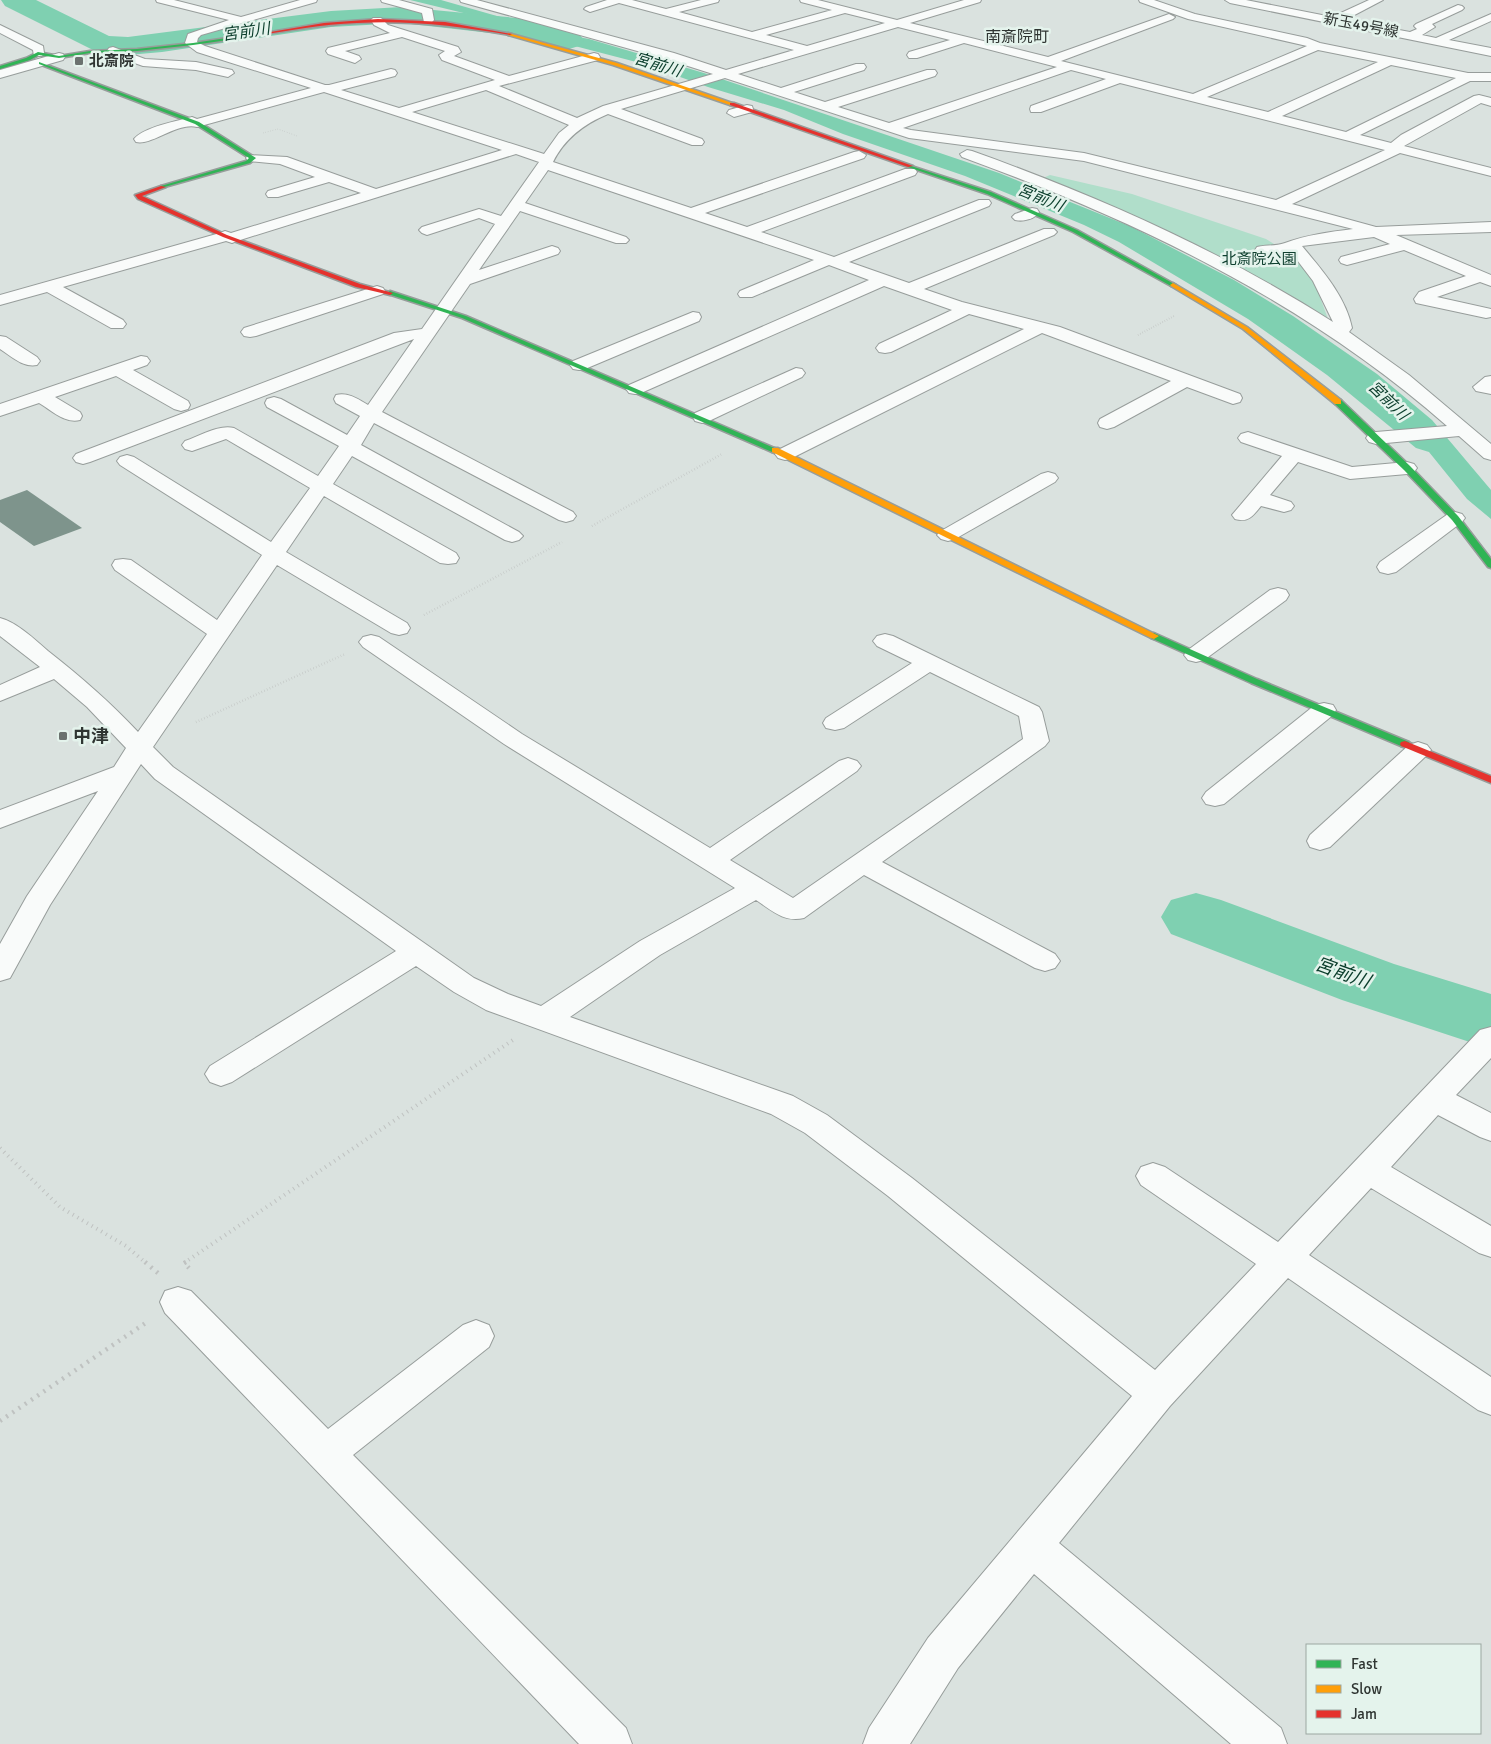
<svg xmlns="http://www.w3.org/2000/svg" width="1491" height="1744" font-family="Signika,'Noto Sans JP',sans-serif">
<rect width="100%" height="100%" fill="#dae2df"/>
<polygon fill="#b0deca" points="1050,175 1132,194 1266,239 1287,252 1313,278 1328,319 1041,179"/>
<polygon fill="#7fd0b1" points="410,0 441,0 521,23 526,27 589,39 704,73 999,173 1132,227 1234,280 1293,316 1377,374 1432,420 1491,490 1491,519 1467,499 1429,452 1416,448 1327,375 1248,319 1119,242 1084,225 965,176 843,134 784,110 708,87 644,64 517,31 471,23 484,20 484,18"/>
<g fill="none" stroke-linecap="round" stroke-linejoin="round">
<g fill="#7fd0b1" fill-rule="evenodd">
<polygon points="1,0 36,0 109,36 128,37 331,11 402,7 517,18 579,34 584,40 579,46 569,49 517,36 402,23 331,27 162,52 128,55 93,50 5,6"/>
<polygon points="1196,893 1221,900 1394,964 1491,994 1491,1049 1342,1000 1171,934 1161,917 1171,900"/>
</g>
</g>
<polygon fill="#7e948c" points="27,490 82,528 34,546 0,522 0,500"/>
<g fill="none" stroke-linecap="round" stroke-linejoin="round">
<defs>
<g id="street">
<path d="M 156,0 L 174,0 L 241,17 L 300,0 L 317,0 L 316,2 L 201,35 L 198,38 L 197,42 L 205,46 L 325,85 L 329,85 L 391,69 L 395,70 L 397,73 L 395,76 L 341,90 L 399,108 L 495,80 L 442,60 L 439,55 L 445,51 L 402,37 L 345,51 L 359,56 L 361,59 L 355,63 L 328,54 L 326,51 L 328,48 L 390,33 L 374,25 L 371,20 L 373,18 L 381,18 L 388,25 L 458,47 L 461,52 L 454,56 L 509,76 L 594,53 L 598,54 L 600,57 L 598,60 L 499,86 L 577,118 L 603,106 L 713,74 L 666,59 L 461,2 L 460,0 L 477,0 L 674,53 L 726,70 L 794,50 L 619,3 L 590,12 L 584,9 L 586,7 L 607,0 L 632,0 L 666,9 L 701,0 L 719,0 L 718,2 L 679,12 L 752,32 L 832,10 L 801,2 L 800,0 L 818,0 L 897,20 L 964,0 L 981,0 L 980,2 L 910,23 L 1048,57 L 1169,14 L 1175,17 L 1173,19 L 1061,61 L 1193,94 L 1307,46 L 1188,19 L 1140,2 L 1139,0 L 1154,0 L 1195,14 L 1307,38 L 1320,43 L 1468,73 L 1491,73 L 1491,81 L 1470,81 L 1360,135 L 1391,143 L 1401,135 L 1474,96 L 1479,95 L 1491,98 L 1491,106 L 1481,103 L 1404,146 L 1491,168 L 1491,176 L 1400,153 L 1292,204 L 1376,227 L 1491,222 L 1491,232 L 1396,235 L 1491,275 L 1491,286 L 1480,282 L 1437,297 L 1491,309 L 1491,317 L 1486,318 L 1416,303 L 1414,299 L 1419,292 L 1466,276 L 1404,250 L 1347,265 L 1341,263 L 1339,260 L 1341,257 L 1390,244 L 1374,237 L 1302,246 C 1322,270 1346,297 1352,328 L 1349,332 L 1409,375 L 1491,444 L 1491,460 L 1484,458 L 1459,436 L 1376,444 L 1369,442 L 1366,438 L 1369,434 L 1376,432 L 1447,426 C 1306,302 1138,221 962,157 L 960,154 L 967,150 L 972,151 C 1098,196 1220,250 1333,322 L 1313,281 L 1291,252 L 1263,255 L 1257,253 L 1255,250 L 1257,247 C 1266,245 1277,246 1285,243 C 1306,235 1329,232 1353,229 L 1084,161 L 909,138 L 725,78 L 621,109 L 702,139 L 704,142 L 702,145 L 692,145 L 608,114 C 584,124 565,138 553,162 L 691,208 L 854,152 L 859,151 L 866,155 L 864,158 L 705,213 L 747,227 L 905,169 L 915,169 L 917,172 L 915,175 L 761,232 L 834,257 L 979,200 L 989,200 L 991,203 L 989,206 L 849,262 L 909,283 L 1044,229 L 1054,229 L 1057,232 L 1054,235 L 924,289 L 962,302 L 1060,327 L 1240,394 L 1242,398 L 1240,402 L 1233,404 L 1187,387 L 1114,427 L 1107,429 L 1100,427 L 1098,423 L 1100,419 L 1171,381 L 1042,333 L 792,458 L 785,460 L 778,458 L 775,454 L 778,450 L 1024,329 L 969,314 L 891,352 L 885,353 L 879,352 L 876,348 L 879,344 L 952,310 L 884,286 L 641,393 L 635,394 L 629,393 L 626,389 L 629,385 L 869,280 L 829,265 L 752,297 L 740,297 L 738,294 L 740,291 L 814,260 L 548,170 L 525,203 L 626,237 L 629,240 L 626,243 L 616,243 L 520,211 L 479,270 L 552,246 L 558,248 L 560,251 L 558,254 L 470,284 L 382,412 L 573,512 L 576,516 L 573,520 L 566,522 L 559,520 L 374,423 L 361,445 L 519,532 L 523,536 L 519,540 L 512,542 L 505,540 L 352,456 L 333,484 L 456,553 L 459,558 L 456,563 L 448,564 L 440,563 L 324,496 L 286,552 L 407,623 L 410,628 L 407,633 L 399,635 L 391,633 L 277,565 L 153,747 L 173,767 L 474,978 L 508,994 L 541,1006 L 640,941 L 735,888 L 504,744 L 363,647 L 359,642 L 363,637 L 371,635 L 379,637 L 522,734 L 710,848 L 839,761 L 848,758 L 857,761 L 861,766 L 857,771 L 730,860 L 793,898 L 1023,739 L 1019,716 L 930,672 L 844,728 L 835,730 L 826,728 L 823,723 L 826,718 L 912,663 L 877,646 L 873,641 L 877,636 L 885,634 L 893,636 L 1039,707 L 1042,712 L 1049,741 L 1045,746 L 882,862 L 1055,954 L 1060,961 L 1055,968 L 1045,971 L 1035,968 L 864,875 L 804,918 C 785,923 771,910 756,900 L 660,955 L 570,1017 L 793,1096 L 827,1115 L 912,1178 L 1155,1370 L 1256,1264 L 1141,1185 L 1136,1176 L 1141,1167 L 1153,1163 L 1165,1167 L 1278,1242 L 1480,1030 L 1491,1027 L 1491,1058 L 1456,1095 L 1491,1113 L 1491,1141 L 1480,1137 L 1438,1115 L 1391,1167 L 1491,1226 L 1491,1257 L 1479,1253 L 1371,1188 L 1309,1255 L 1491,1377 L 1491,1415 L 1478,1410 L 1288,1278 L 1170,1406 L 1059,1543 L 1281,1728 L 1287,1744 L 1231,1744 L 1034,1574 L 958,1668 L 910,1744 L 863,1744 L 869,1728 L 928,1638 L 1132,1396 L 888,1196 L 805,1133 L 771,1114 L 486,1010 L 454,992 L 416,966 L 232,1082 L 221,1086 L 210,1082 L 205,1074 L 210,1066 L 396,951 L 155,779 L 141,764 L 50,905 L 10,978 L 0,981 L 0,944 L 27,896 L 98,791 L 0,828 L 0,810 L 114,767 L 126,748 L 87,707 L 54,679 L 0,701 L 0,685 L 40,667 L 0,636 L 0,618 C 18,623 34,639 48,651 C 80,676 110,702 138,732 L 207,634 L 115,570 L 112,565 L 115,560 L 123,559 L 131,560 L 217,620 L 262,555 L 120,465 L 117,461 L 120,457 L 127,455 L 134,457 L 271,542 L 310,488 L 226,439 L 192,451 L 185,449 L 182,445 L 185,441 C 200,436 219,424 234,428 L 318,476 L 339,446 L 267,407 L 265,403 L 267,399 L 274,397 L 281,399 L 347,435 L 360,416 L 336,403 L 334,399 L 336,395 C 348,392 358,399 368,405 L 414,339 L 90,462 L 83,464 L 76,462 L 73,458 L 76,454 L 394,333 L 422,329 L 495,224 L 479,218 L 427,235 L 422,233 L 419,230 L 422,227 L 479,209 L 501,216 L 539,162 L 516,154 L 237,241 L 232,243 L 226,241 L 63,287 L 123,320 L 126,324 L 123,328 L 111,328 L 47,292 L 0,305 L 0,295 L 220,233 L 225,231 L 231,233 L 361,193 L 329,182 L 278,197 L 268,197 L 266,194 L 268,191 L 315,177 L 280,164 L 248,161 L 246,158 L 248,155 L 287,157 L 376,189 L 502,150 L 324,92 L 197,127 C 177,122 152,146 136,142 L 134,139 C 144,127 177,121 192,117 L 197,119 L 311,88 L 197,52 L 185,43 L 188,34 L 229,20 L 157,2 ZM 845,13 L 885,23 L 807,46 L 766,35 ZM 898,27 L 950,40 L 909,52 L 907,55 L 909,58 L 917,58 L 964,43 L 1057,67 L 889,123 L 838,107 L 935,76 L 937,73 L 935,70 L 927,70 L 825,102 L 794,92 L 864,70 L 866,67 L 864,64 L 856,64 L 781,88 L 738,74 ZM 1318,50 L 1378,62 L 1268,112 L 1207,97 ZM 1391,65 L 1456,78 L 1346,132 L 1282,116 ZM 1071,70 L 1106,79 L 1031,106 L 1030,109 L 1031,112 L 1041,112 L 1120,83 L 1385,150 L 1276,200 L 1084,153 L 911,130 L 903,128 ZM 486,90 L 569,125 L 559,133 L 544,154 L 412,112 Z"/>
<polygon points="381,0 399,0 432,9 434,20 432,22 424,22 422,13 382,2"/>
<polygon points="1225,0 1246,0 1332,17 1369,0 1383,0 1345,20 1410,32 1417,29 1414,26 1416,24 1458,5 1462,6 1464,8 1462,10 1432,24 1435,27 1422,35 1436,38 1491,14 1491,21 1449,40 1491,48 1491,56 1230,3"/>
<polygon points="0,25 43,46 44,53 42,56 34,56 33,50 0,33"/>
<polygon points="113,47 145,59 196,62 232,70 234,73 228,77 196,70 143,66 109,54 107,51 109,48"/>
<polygon points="59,53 63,54 65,57 63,60 0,78 0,70"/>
<polygon points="747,105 752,106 753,109 752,112 734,117 727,113 729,110"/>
<path d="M 1032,208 L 1037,209 L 1039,212 C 1035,219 1023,222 1015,220 L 1012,217 L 1015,214 Z"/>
<polygon points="377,286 383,288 385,291 383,294 256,336 250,337 244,336 241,332 244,328"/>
<polygon points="693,312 699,313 701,317 699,321 585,369 579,370 573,369 570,365 573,361"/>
<path d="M 0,336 L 6,337 L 37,357 L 40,361 L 37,365 C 23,368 11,356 0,349 Z"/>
<path d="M 141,356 L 147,357 L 150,361 L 147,365 L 133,370 L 188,401 L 190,405 L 188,409 L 181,411 L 174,409 L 116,376 L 55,397 L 80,412 L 82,416 L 80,420 C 65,424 51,410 39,403 L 0,416 L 0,404 Z"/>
<polygon points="796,368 802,369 805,373 802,377 709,421 702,423 695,421 693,417 695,413"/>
<polygon points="1491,376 1491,394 1476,391 1473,387 1485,377"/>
<path d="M 1248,432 L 1352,467 L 1407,462 L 1414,464 L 1417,468 L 1414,472 L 1407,474 L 1350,479 L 1298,462 L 1270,495 L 1291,502 L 1294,506 L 1291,510 L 1284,512 L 1261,506 C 1253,516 1248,523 1235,519 L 1232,515 L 1282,456 L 1241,442 L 1238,438 L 1241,434 Z"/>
<polygon points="1048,472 1055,474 1058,478 1055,482 955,539 948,541 941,539 937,535 941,531 1041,474"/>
<polygon points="1455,512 1462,514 1465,518 1462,522 1396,572 1388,574 1380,572 1377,567 1380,562 1448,514"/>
<polygon points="1278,588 1286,590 1289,595 1286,600 1204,660 1196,662 1188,660 1184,655 1188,650 1270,590"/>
<polygon points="1324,703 1333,705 1336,710 1333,715 1224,804 1215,806 1206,804 1202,798 1206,792 1315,705"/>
<polygon points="1418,742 1427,745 1431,750 1427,755 1330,847 1320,850 1310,847 1307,841 1310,835 1409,745"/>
<polygon points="178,1287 191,1291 328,1429 463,1325 476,1320 489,1325 494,1336 489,1347 353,1455 626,1728 632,1744 579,1744 165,1313 160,1302 165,1291"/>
</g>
<g id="fast">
<polygon points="254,34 256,36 193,45 137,51 90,53 59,58 39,55 30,60 0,69 0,66 26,58 38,52 59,56 90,51 137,49 193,43"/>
<polygon points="39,62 199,122 256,158 250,163 161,188 161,186 246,161 249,158 195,124 39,64"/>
<polygon points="908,165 991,192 1077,230 1176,285 1171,286 1073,232 987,194 908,167"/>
<polygon points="390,291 466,316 779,450 772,452 462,318 388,294 387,293"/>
<polygon points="1335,400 1341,400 1410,466 1458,516 1491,559 1491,568 1488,567 1452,520 1404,470 1335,404"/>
<polygon points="1154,633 1257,679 1409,742 1410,744 1405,747 1401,746 1251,683 1151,638 1151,634"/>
</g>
<g id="slow">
<polygon points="508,33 617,63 735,104 730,105 613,65 508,35"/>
<polygon points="1173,283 1247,327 1341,400 1341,404 1335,404 1243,329 1171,286 1170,285"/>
<polygon points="772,448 778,448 1159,636 1154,639 1151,638 772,452"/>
</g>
<g id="jam">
<path d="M 378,19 L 445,22 L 512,34 L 510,35 C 459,26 409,20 357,23 C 322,24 288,31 254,36 L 252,35 L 324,23 Z"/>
<polygon points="730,103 734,103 913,166 908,167 730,105"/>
<polygon points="161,186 166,187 142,196 227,235 360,284 393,293 390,295 356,287 223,237 138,199 135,195"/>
<polygon points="1405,741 1491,776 1491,783 1401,746 1400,744 1401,742"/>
</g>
</defs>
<use href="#street" stroke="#979d9b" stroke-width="2"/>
<use href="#fast" stroke="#979d9b" stroke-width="3"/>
<use href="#slow" stroke="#979d9b" stroke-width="3"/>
<use href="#jam" stroke="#979d9b" stroke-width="3"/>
<polyline stroke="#bfc2c1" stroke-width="1" stroke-dasharray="0.5 2" stroke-linecap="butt" points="263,133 278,129 297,136"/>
<polyline stroke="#bfc2c1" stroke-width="2" stroke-dasharray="0.5 2" stroke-linecap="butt" points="1138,335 1174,316"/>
<g stroke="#bfc2c1" stroke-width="2.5" stroke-dasharray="0.5 2.5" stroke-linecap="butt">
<polyline points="592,526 722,454"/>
<polyline points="424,615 562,542"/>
<polyline points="196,722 345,654"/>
</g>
<g stroke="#bfc2c1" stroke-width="4" stroke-dasharray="1 4.5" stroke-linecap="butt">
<polyline points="0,1148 60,1207 126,1246 146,1263"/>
<polyline points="184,1263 513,1040"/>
</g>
<g stroke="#bfc2c1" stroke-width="4.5" stroke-dasharray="2 5.5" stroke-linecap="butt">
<polyline points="145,1262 159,1274"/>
<polyline points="186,1262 184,1263 189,1268"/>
<polyline points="0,1421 147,1322"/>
</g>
<use href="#street" fill="#f9fbfa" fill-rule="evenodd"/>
<use href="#fast" fill="#30b455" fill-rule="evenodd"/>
<use href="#slow" fill="#ff9f0a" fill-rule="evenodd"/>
<use href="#jam" fill="#e5322d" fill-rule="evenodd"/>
</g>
<g fill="#6b726f" stroke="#e4f3ec" stroke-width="2">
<rect x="74" y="56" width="10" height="10" rx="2.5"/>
<rect x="58" y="731" width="10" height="10" rx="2.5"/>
</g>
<g text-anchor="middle" stroke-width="5" stroke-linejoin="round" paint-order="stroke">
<g font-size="15" fill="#2f3532" stroke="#e4f3ec">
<text transform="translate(1361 25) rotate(11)" y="5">新玉49号線</text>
</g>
<g font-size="15" font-weight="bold" fill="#2f3532" stroke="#e4f3ec" text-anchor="start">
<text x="89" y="66">北斎院</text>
</g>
<g font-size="15" fill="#0f402f" stroke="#e4f3ec">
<text x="1259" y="264">北斎院公園</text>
</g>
<g font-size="16" font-style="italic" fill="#0a3d2b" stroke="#e4f3ec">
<text transform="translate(246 31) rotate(-8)" y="6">宮前川</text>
<text transform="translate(658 64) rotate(17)" y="6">宮前川</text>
<text transform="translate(1041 197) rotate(22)" y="6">宮前川</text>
<text transform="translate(1389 400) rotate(44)" y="6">宮前川</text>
</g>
<g font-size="16" fill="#2f3532" stroke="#e4f3ec">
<text x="1017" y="42">南斎院町</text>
</g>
<g font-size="18" font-weight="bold" fill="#2f3532" stroke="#e4f3ec" text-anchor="start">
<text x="73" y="742">中津</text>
</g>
<g font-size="19" font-style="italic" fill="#0a3d2b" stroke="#e4f3ec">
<text transform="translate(1343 972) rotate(20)" y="7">宮前川</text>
</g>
</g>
<rect x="1306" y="1644" width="175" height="90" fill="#e4f3ec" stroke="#9ca7a2"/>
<rect x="1316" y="1660" width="25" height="8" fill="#30b455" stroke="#9ca7a2"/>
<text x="1351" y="1669" font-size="15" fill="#2f3532">Fast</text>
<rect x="1316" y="1685" width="25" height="8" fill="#ff9f0a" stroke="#9ca7a2"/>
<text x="1351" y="1694" font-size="15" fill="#2f3532">Slow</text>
<rect x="1316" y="1710" width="25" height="8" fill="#e5322d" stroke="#9ca7a2"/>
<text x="1351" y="1719" font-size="15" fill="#2f3532">Jam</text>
</svg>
